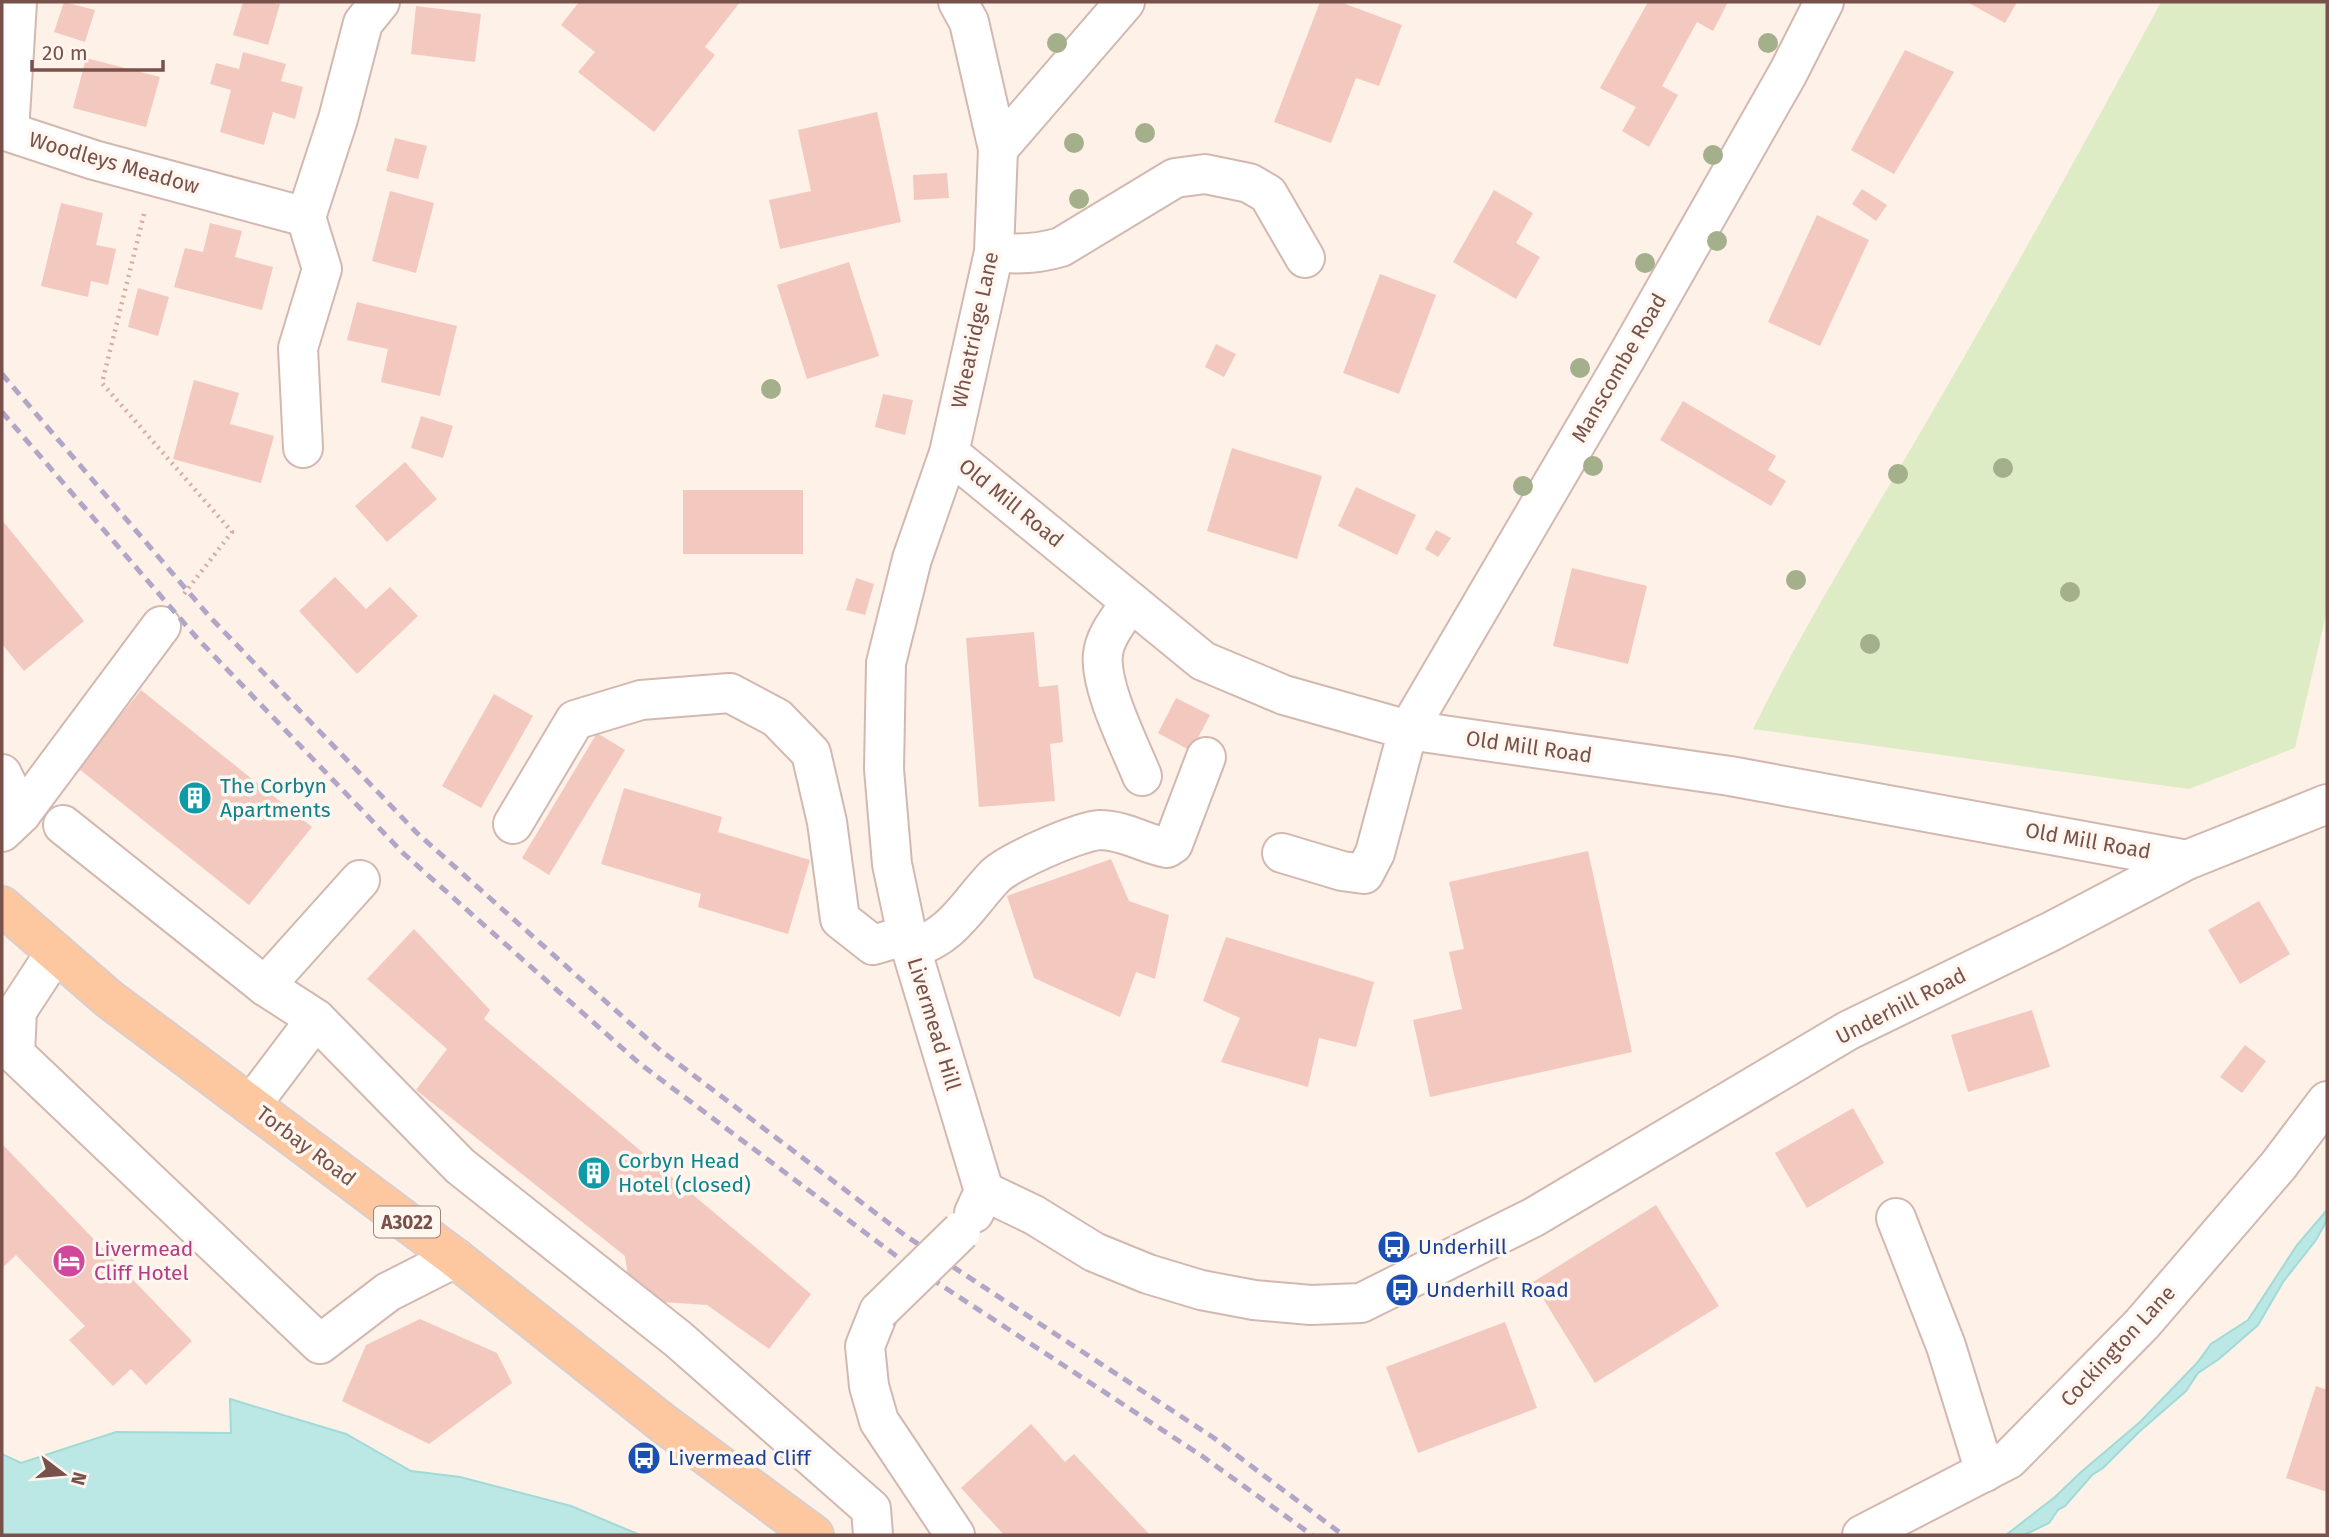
<svg xmlns="http://www.w3.org/2000/svg" width="2329" height="1537" font-family="'Fira Sans',sans-serif">
<rect width="100%" height="100%" fill="#fdf1e8"/>
<path fill="#ddecc5" d="M 2161,2 L 2327,2 L 2327,610 L 2295,748 L 2189,789 L 1753,729 C 1803,627 1863,531 1920,433 C 2003,291 2083,147 2161,2 Z"/>
<g fill="#bbe8e5" stroke="#a1dad7" stroke-width="2">
<polygon points="2327,1210 2327,1220 2316,1240 2283,1282 2258,1325 2219,1359 2198,1373 2186,1391 2140,1431 2103,1468 2092,1475 2065,1506 2058,1510 2049,1523 2024,1535 2006,1535 2055,1497 2080,1473 2140,1422 2197,1363 2211,1344 2248,1320 2297,1245"/>
<polygon points="230,1399 346,1434 411,1471 460,1477 571,1506 640,1535 2,1535 2,1454 21,1463 116,1432 231,1433"/>
</g>
<g fill="#f3c9bf">
<polygon points="64,2 95,10 85,42 54,32"/>
<polygon points="243,2 271,2 280,4 268,45 233,35"/>
<polygon points="579,2 740,2 705,47 715,55 654,132 578,72 595,52 561,25"/>
<polygon points="1320,2 1340,2 1402,25 1379,86 1356,78 1331,143 1274,122"/>
<polygon points="1648,2 1728,2 1713,31 1697,22 1662,86 1678,95 1649,147 1622,131 1636,107 1600,88"/>
<polygon points="1967,2 2017,2 2005,23"/>
<polygon points="416,6 481,14 475,62 411,54"/>
<polygon points="1905,50 1954,72 1894,174 1851,150"/>
<polygon points="243,52 286,64 281,81 303,87 295,119 273,112 264,145 220,132 231,90 210,84 216,63 239,69"/>
<polygon points="86,58 160,77 146,127 73,108"/>
<polygon points="877,112 901,222 780,249 769,200 811,191 798,130"/>
<polygon points="395,138 427,146 418,179 386,171"/>
<polygon points="947,173 949,198 914,200 913,175"/>
<polygon points="1862,189 1887,205 1876,221 1852,204"/>
<polygon points="1494,190 1533,213 1516,243 1540,257 1516,299 1453,262"/>
<polygon points="390,191 434,203 416,273 372,261"/>
<polygon points="61,203 103,213 96,245 116,249 108,285 91,281 88,297 41,286"/>
<polygon points="1817,215 1869,240 1820,346 1768,322"/>
<polygon points="210,223 242,231 235,257 273,267 262,310 174,287 185,248 203,252"/>
<polygon points="849,262 879,356 807,379 777,285"/>
<polygon points="1380,274 1436,295 1399,394 1343,373"/>
<polygon points="138,288 169,297 158,336 128,327"/>
<polygon points="357,302 457,326 440,396 381,382 388,349 347,340"/>
<polygon points="1216,344 1236,354 1224,377 1205,367"/>
<polygon points="194,380 239,393 230,424 274,436 261,483 173,459"/>
<polygon points="883,394 913,400 905,435 875,427"/>
<polygon points="1683,401 1776,456 1768,470 1786,481 1771,506 1660,440"/>
<polygon points="421,416 453,426 443,458 411,448"/>
<polygon points="1232,448 1322,476 1297,559 1207,531"/>
<polygon points="405,462 437,499 387,542 355,506"/>
<polygon points="1356,487 1416,515 1397,555 1338,526"/>
<rect x="683" y="490" width="120" height="64"/>
<polygon points="2,520 84,621 24,671 2,644"/>
<polygon points="1436,530 1451,538 1438,557 1425,549"/>
<polygon points="1572,568 1647,586 1628,664 1553,646"/>
<polygon points="335,577 366,609 390,587 418,616 357,674 299,611"/>
<polygon points="856,578 874,584 865,615 846,610"/>
<polygon points="1034,632 1039,687 1058,685 1063,742 1050,744 1055,801 979,807 966,638"/>
<polygon points="141,690 312,827 249,905 78,768"/>
<polygon points="494,694 533,716 481,808 442,786"/>
<polygon points="1176,698 1210,715 1191,751 1158,733"/>
<polygon points="597,733 625,750 549,875 522,858"/>
<polygon points="624,788 722,817 718,832 810,860 788,934 698,907 701,894 601,864"/>
<polygon points="1588,851 1632,1052 1430,1097 1413,1020 1462,1009 1449,952 1464,949 1449,882"/>
<polygon points="1111,859 1129,901 1169,915 1155,979 1136,972 1120,1017 1034,978 1007,896"/>
<polygon points="2259,901 2290,954 2240,984 2208,930"/>
<polygon points="414,929 490,1010 484,1019 811,1294 769,1349 707,1305 662,1302 643,1293 628,1277 625,1256 416,1090 447,1049 367,979"/>
<polygon points="1226,937 1374,982 1356,1047 1319,1038 1308,1087 1221,1062 1240,1018 1203,1001"/>
<polygon points="2032,1010 2050,1067 1968,1092 1951,1035"/>
<polygon points="2245,1045 2266,1061 2242,1093 2220,1077"/>
<polygon points="1853,1108 1884,1163 1807,1208 1775,1153"/>
<polygon points="2,1144 192,1341 146,1385 131,1369 113,1386 69,1340 85,1326 16,1255 2,1268"/>
<polygon points="1656,1205 1719,1306 1595,1383 1533,1282"/>
<polygon points="420,1319 497,1353 512,1383 429,1444 342,1401 366,1345"/>
<polygon points="1505,1322 1537,1408 1418,1453 1386,1367"/>
<polygon points="2316,1386 2327,1390 2327,1492 2286,1478"/>
<polygon points="1031,1424 1065,1462 1074,1454 1150,1535 1004,1535 961,1488"/>
</g>
<g fill="none" stroke-linecap="round" stroke-linejoin="round">
<defs>
<g id="minor">
<polyline points="17,2 9,132 94,160 306,217"/>
<polyline points="958,2 969,22 998,149 994,252 949,453 912,559 886,663 884,769 892,864 907,935 984,1191 974,1213"/>
<polyline points="998,149 1125,2"/>
<path d="M 994,252 C 1018,255 1038,254 1061,247 L 1175,178 L 1205,174 L 1249,183 L 1268,194 L 1305,258"/>
<polyline points="303,448 298,348 322,269 306,217 338,119 363,23 380,2"/>
<polyline points="949,453 1203,661 1284,695 1408,730 1730,776 2187,860"/>
<path d="M 1131,602 C 1121,617 1105,635 1103,654 C 1099,686 1130,746 1142,776"/>
<polyline points="2,774 21,814"/>
<polyline points="513,824 575,720 641,700 730,693 777,718 811,753 827,822 840,919 873,945 907,935"/>
<polyline points="63,825 265,986"/>
<polyline points="2,832 21,814 161,626"/>
<polyline points="1282,853 1342,871 1364,874 1375,853 1408,730 1626,358 1788,73 1824,2"/>
<path d="M 911,949 C 954,935 965,908 994,877 C 1008,862 1080,831 1100,830 C 1124,830 1145,844 1167,848 L 1173,844 L 1206,757"/>
<polyline points="55,953 17,1011 15,1054 320,1344 388,1292 455,1258"/>
<polyline points="316,1019 460,1166 678,1339 871,1509 873,1535"/>
<polyline points="251,1105 316,1019 265,986 360,880"/>
<polyline points="984,1191 1034,1215 1094,1252 1148,1274 1201,1290 1254,1300 1311,1305 1361,1303 1534,1217 1849,1030 2052,931 2187,860 2327,804"/>
<polyline points="1896,1218 1946,1346 1985,1472"/>
<polyline points="879,1311 865,1346 869,1386 879,1421 955,1535"/>
<polyline points="1862,1535 2009,1459 2142,1324 2278,1166 2327,1101"/>
</g>
<polyline id="major" points="2,906 109,999 455,1258 664,1424 814,1535"/>
</defs>
<use href="#minor" stroke="#d3b8b0" stroke-width="42"/>
<use href="#major" stroke="#d9cecd" stroke-width="42"/>
<polyline stroke="#d9aba1" stroke-width="4.5" stroke-dasharray="2 5" stroke-linecap="butt" points="144,214 102,383 232,532 184,594"/>
<use href="#minor" stroke="#fff" stroke-width="38"/>
<use href="#major" stroke="#fdc79f" stroke-width="38"/>
<g stroke="#b1a5c8" stroke-width="5" stroke-dasharray="10 7" stroke-linecap="butt">
<polyline points="2,374 209,616 417,833 660,1050 906,1236 1214,1438 1343,1535"/>
<polyline points="2,412 197,638 403,853 639,1063 895,1255 1202,1456 1312,1535"/>
</g>
<defs>
<polyline id="minor-bridge" points="879,1311 961,1231"/>
</defs>
<use href="#minor-bridge" stroke="#d3b8b0" stroke-width="42" stroke-linecap="butt"/>
<use href="#minor-bridge" stroke="#fff" stroke-width="38"/>
</g>
<g fill="#a4af8b">
<circle cx="1057" cy="43" r="10"/>
<circle cx="1768" cy="43" r="10"/>
<circle cx="1145" cy="133" r="10"/>
<circle cx="1074" cy="143" r="10"/>
<circle cx="1713" cy="155" r="10"/>
<circle cx="1079" cy="199" r="10"/>
<circle cx="1717" cy="241" r="10"/>
<circle cx="1645" cy="263" r="10"/>
<circle cx="1580" cy="368" r="10"/>
<circle cx="771" cy="389" r="10"/>
<circle cx="1593" cy="466" r="10"/>
<circle cx="2003" cy="468" r="10"/>
<circle cx="1898" cy="474" r="10"/>
<circle cx="1523" cy="486" r="10"/>
<circle cx="1796" cy="580" r="10"/>
<circle cx="2070" cy="592" r="10"/>
<circle cx="1870" cy="644" r="10"/>
</g>
<defs>
<symbol id="building-disc" viewBox="-11 -11 22 22"><circle r="9.5" fill="#0f9aa8" stroke="#fff6ef"/><path d="M-4-6H4V6H1V3H-1V6H-4ZM-2.5-4.3h1.7v1.8h-1.7ZM.8-4.3h1.7v1.8H.8ZM-2.5-1h1.7V.8h-1.7ZM.8-1h1.7V.8H.8Z" fill="#fff"/></symbol>
<symbol id="bus-disc" viewBox="-11 -11 22 22"><circle r="9.5" fill="#1a4fb4" stroke="#fff6ef"/><path d="M-5-6H5V4H4V6H2V4H-2V6H-4V4H-5ZM-3.5-4V0h7V-4ZM-3.5 1.2v1.5H-2V1.2ZM2 1.2v1.5H3.5V1.2Z" fill="#fff"/></symbol>
<symbol id="hotel-disc" viewBox="-11 -11 22 22"><circle r="9.5" fill="#d1479c" stroke="#fff6ef"/><path d="M-6-4.5h1.5V1H6V5H4.5V3h-9V5H-6ZM-4 0a1.8 1.8 0 1 1 3.6 0ZM.5 0V-2.5h3Q6-2.5 6 0Z" fill="#fff"/></symbol>
</defs>
<g fill-rule="evenodd">
<use href="#building-disc" x="176" y="779" width="38" height="38"/>
<use href="#building-disc" x="575" y="1154" width="38" height="38"/>
<use href="#bus-disc" x="1375" y="1228" width="38" height="38"/>
<use href="#hotel-disc" x="50" y="1242" width="38" height="38"/>
<use href="#bus-disc" x="1383" y="1271" width="38" height="38"/>
<use href="#bus-disc" x="625" y="1439" width="38" height="38"/>
</g>
<g text-anchor="middle" stroke-width="7" stroke-linejoin="round" paint-order="stroke">
<rect fill="#fff6ef" stroke="#a1827c" stroke-width="2" x="374" y="1206.5" width="66" height="31" rx="5"/>
<g font-size="19" font-weight="bold" fill="#79514b">
<text x="407" y="1229">A3022</text>
</g>
<g font-size="21" fill="#79514b" stroke="#fff6ef">
<text transform="translate(114 163) rotate(16)" y="7">Woodleys Meadow</text>
<text transform="translate(975 330) rotate(-78)" y="7">Wheatridge Lane</text>
<text transform="translate(1619 368) rotate(-60)" y="7">Manscombe Road</text>
<text transform="translate(1011 503) rotate(39)" y="7">Old Mill Road</text>
<text transform="translate(1529 747) rotate(8)" y="7">Old Mill Road</text>
<text transform="translate(2088 841) rotate(10)" y="7">Old Mill Road</text>
<text transform="translate(1901 1006) rotate(-27)" y="7">Underhill Road</text>
<text transform="translate(934 1024) rotate(73)" y="7">Livermead Hill</text>
<text transform="translate(306 1146) rotate(37)" y="7">Torbay Road</text>
<text transform="translate(2118 1346) rotate(-47)" y="7">Cockington Lane</text>
</g>
<g font-size="21" fill="#0d838f" stroke="#fff6ef" text-anchor="start">
<text x="220" y="793">The Corbyn<tspan x="220" dy="24">Apartments</tspan></text>
<text x="618" y="1168">Corbyn Head<tspan x="618" dy="24">Hotel (closed)</tspan></text>
</g>
<g font-size="21" fill="#164399" stroke="#fff6ef" text-anchor="start">
<text x="1418" y="1254">Underhill</text>
<text x="1426" y="1297">Underhill Road</text>
<text x="668" y="1465">Livermead Cliff</text>
</g>
<g font-size="21" fill="#b23c85" stroke="#fff6ef" text-anchor="start">
<text x="94" y="1256">Livermead<tspan x="94" dy="24">Cliff Hotel</tspan></text>
</g>
</g>
<rect width="2329" height="1537" fill="none" stroke="#79514b" stroke-width="7"/>
<g transform="translate(63 1474) rotate(106)" stroke="#fff6ef" stroke-width="5" paint-order="stroke">
<path d="M0-5L12 26L0 18L-12 26Z" fill="#79514b"/>
<text y="-10" font-size="19" font-weight="bold" text-anchor="middle" fill="#79514b">N</text>
</g>
<path d="M32 60v10h131v-10" fill="none" stroke="#79514b" stroke-width="3.5"/>
<text x="42" y="60" font-size="21" fill="#79514b" stroke="#fff6ef" stroke-width="5" paint-order="stroke">20 m</text>
</svg>
